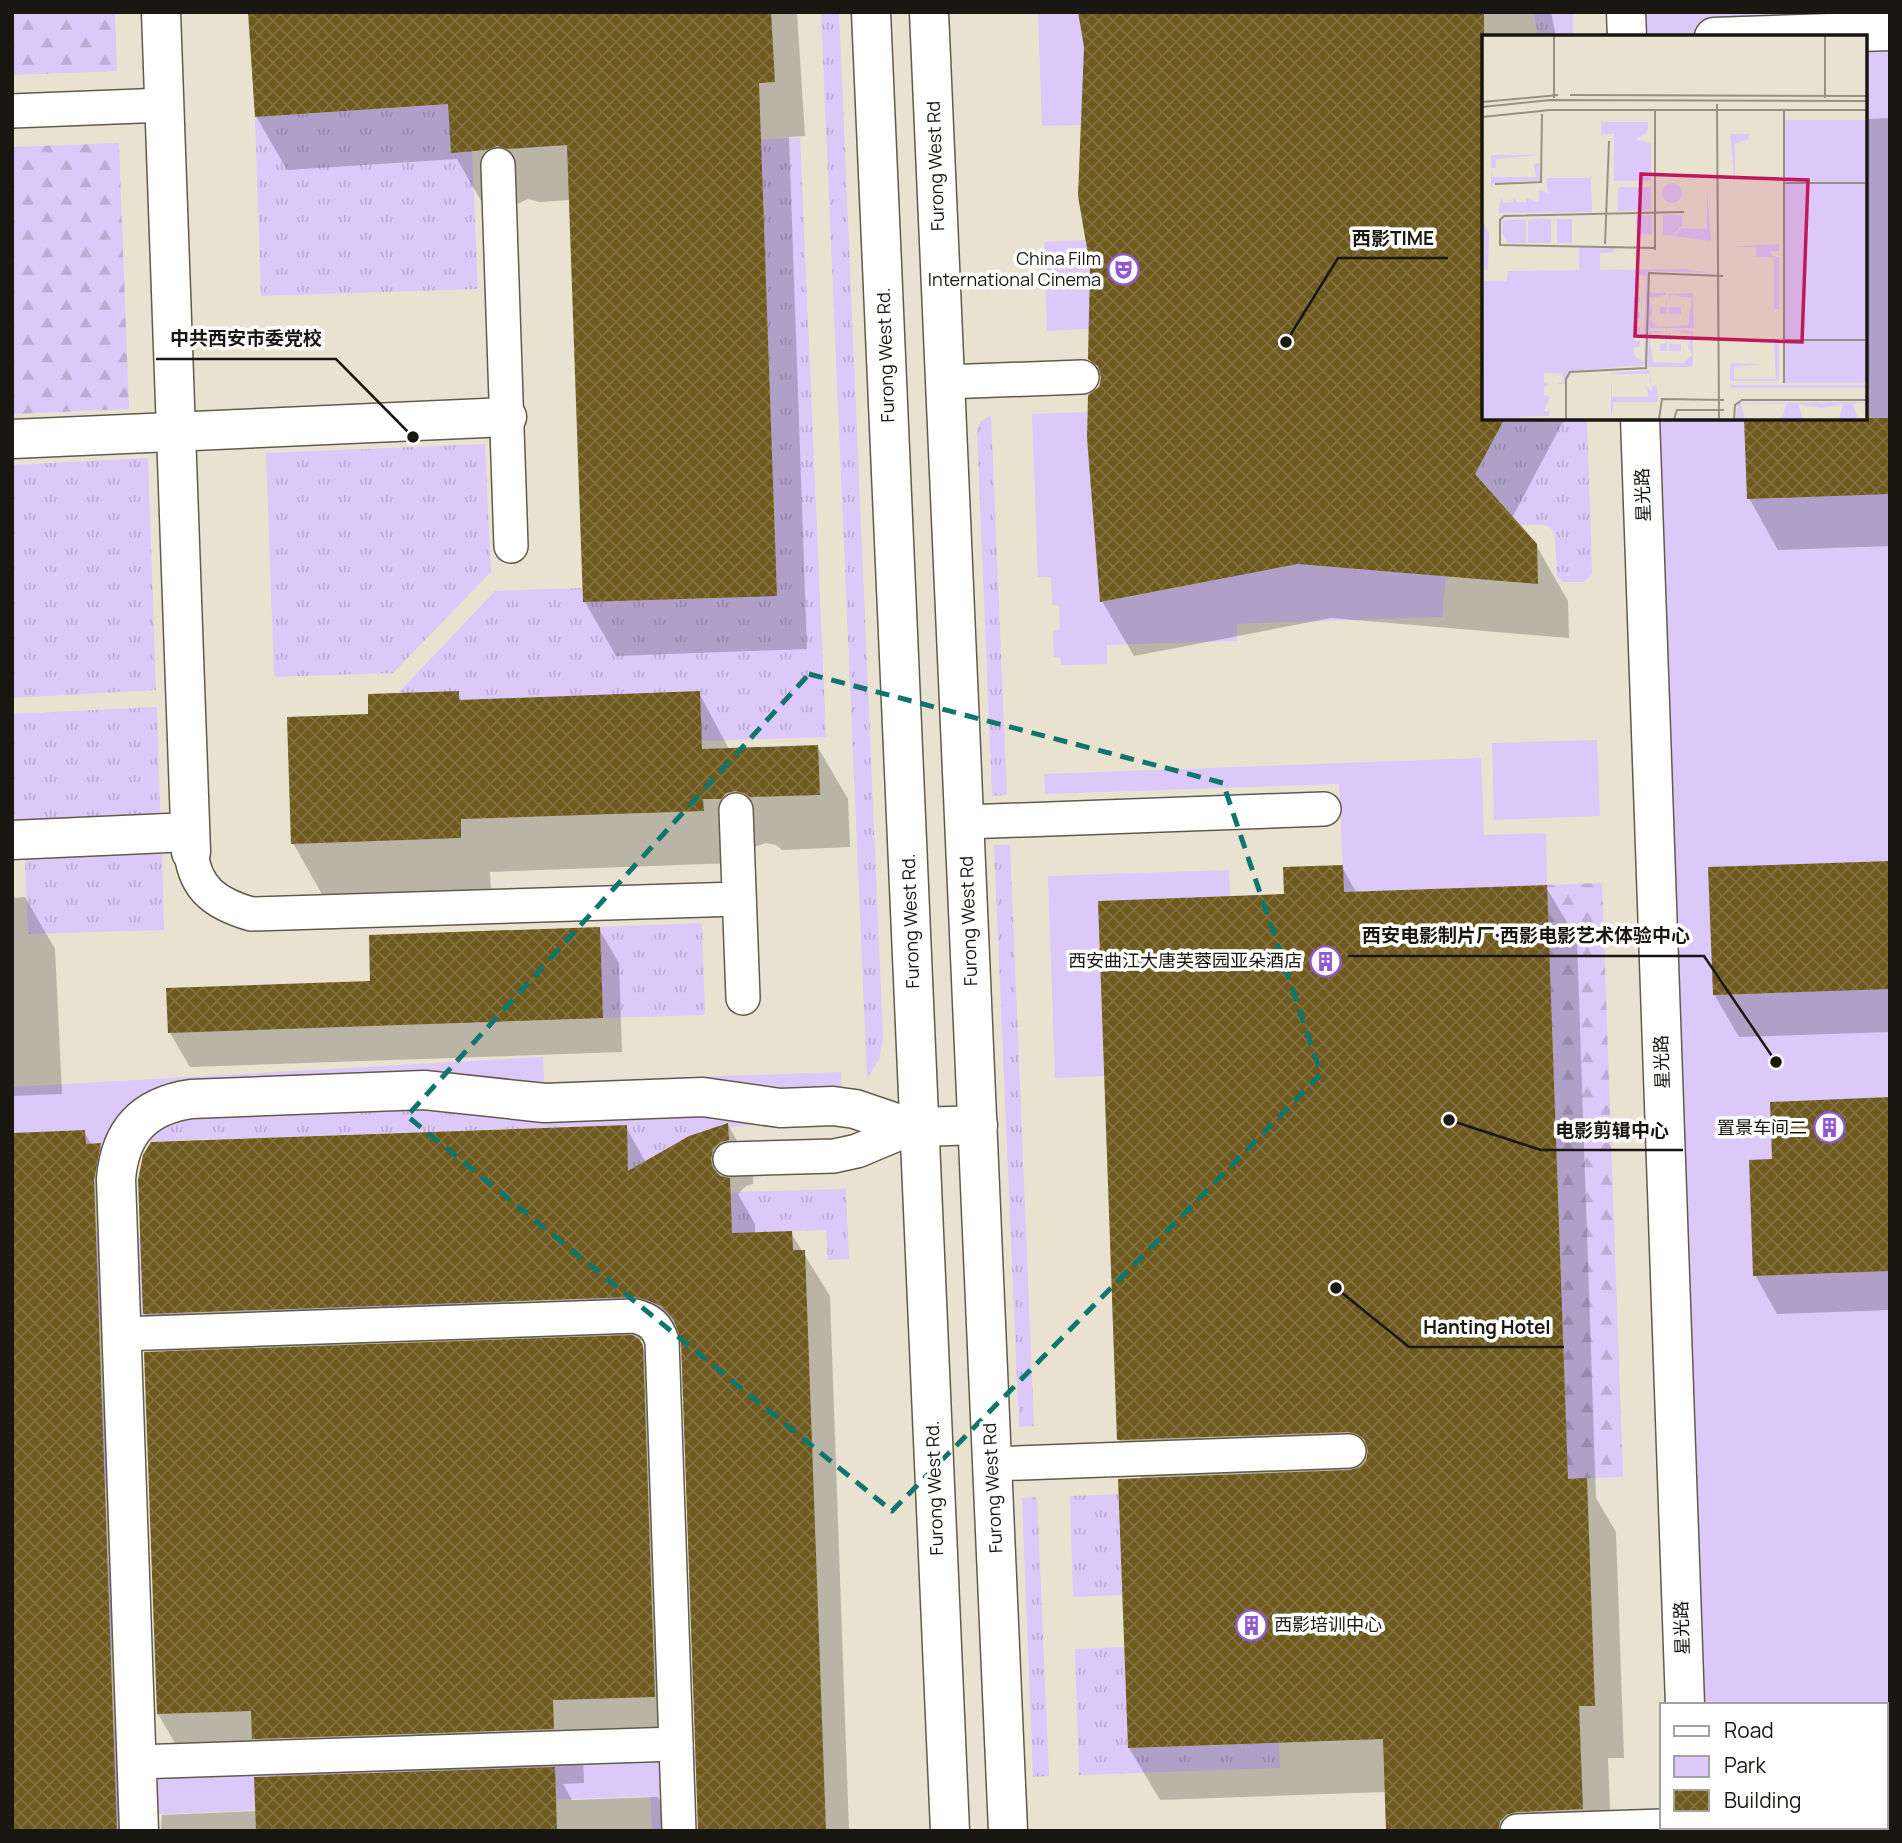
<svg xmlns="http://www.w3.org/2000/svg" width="1902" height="1843" font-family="Manrope,'Noto Sans SC',sans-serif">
<defs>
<pattern id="grass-tufts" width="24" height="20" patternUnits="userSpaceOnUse" patternTransform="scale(1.75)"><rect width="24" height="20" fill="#dcc9f9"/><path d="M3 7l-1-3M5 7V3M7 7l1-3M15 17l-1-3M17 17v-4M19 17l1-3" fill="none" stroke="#bcacd4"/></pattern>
<pattern id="forest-firs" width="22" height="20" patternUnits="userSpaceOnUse" patternTransform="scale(1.75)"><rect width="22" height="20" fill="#dcc9f9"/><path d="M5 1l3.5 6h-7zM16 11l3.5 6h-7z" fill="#bcacd4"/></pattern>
<pattern id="building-cross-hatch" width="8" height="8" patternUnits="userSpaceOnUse" patternTransform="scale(1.75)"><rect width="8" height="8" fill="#6f591c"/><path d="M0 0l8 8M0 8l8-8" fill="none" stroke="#827143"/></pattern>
</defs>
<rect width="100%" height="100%" fill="#e9e2d1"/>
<g fill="url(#grass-tufts)">
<polygon points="821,12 839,12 883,1038 879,1060 867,1078"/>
<polygon points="1533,12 1573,12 1573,37 1536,37 1537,30"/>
<polygon points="448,104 451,152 472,151 478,289 261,296 255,117"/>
<polygon points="800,138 826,737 701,741 699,692 459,700 398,693 495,591 582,588 583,602 777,595 761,139"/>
<polygon points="991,415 1007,795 992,796 977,429 981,421"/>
<polygon points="1505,418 1587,418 1592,574 1584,582 1563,582 1557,576 1555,536 1551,528 1545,525 1521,525 1475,474"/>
<polygon points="485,444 491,572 393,673 274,677 266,453"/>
<polygon points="148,458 156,690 12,698 12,465"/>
<polygon points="157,707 160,813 12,820 12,714"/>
<polygon points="994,845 1010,845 1034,1426 1019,1427"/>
<polygon points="162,853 164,930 28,934 25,859"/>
<polygon points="702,923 705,1015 603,1018 600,927"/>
<path d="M 430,1104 L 707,1111 L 833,1123 C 786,1125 734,1121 689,1136 L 716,1196 L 731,1192 L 846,1189 L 849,1259 L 828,1260 L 826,1230 L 686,1235 L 673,1255 L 679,1422 L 692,1422 L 693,1435 L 680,1436 L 688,1665 L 701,1664 L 701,1680 L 689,1680 L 691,1751 L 704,1750 L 704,1765 L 692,1765 L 673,1336 L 140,1321 L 134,1152 L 137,1239 L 182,1238 L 185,1314 L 264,1311 L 263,1277 L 508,1268 L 509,1303 L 588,1300 L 586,1224 L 630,1222 L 627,1125 L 139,1142 L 164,1119 Z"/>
<polygon points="1119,1494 1122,1595 1073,1597 1070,1496"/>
<polygon points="1037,1497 1049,1776 1033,1777 1022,1498"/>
<polygon points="1124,1647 1128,1748 1279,1743 1280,1768 1079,1775 1075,1649"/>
</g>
<g fill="url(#forest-firs)">
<polygon points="12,12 115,12 117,71 12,75"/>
<polygon points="119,143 129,409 12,414 12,147"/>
<polygon points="1602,883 1623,1477 1568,1479 1547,885"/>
</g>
<g fill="#dcc9f9">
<polygon points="1038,12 1078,12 1084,47 1081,125 1042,126"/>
<polygon points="1626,12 1890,12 1890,1831 1689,1831 1689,1827 1886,1827 1886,1705 1685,1705 1640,418 1865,418 1865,37 1627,37"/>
<polygon points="1085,240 1090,266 1089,329 1047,331 1044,242"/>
<polygon points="1087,412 1087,438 1101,602 1298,564 1446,576 1442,617 1237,624 1237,641 1107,645 1107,664 1061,665 1060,657 1054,657 1053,631 1060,630 1059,606 1052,605 1051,577 1038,577 1032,414"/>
<polygon points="1597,740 1600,816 1494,820 1492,743"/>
<polygon points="1481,758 1484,835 1546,833 1547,885 1344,892 1339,784 1045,794 1044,774"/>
<polygon points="1229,870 1230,896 1098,901 1104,1076 1055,1078 1048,876"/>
<polygon points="543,1057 544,1082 841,1072 842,1092 127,1114 124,1818 109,1819 106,1731 120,1730 117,1651 103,1652 100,1564 114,1563 112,1485 98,1485 95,1398 109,1397 106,1318 92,1318 89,1231 103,1230 100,1152 86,1152 85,1130 12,1133 12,1087"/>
<polygon points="657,1757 664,1762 666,1831 652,1831 650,1796 549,1800 547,1767 382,1773 387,1766"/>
<polygon points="350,1768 356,1773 358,1831 348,1774 259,1777 260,1810 157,1814 151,1780 157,1774"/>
</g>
<g fill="#0003">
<polygon points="250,12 797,12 805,136 789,137 807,649 616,656 585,602 571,200 540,202 528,199 517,204 484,206 457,159 287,170 256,116"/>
<polygon points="1080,12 1551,12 1556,37 1484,37 1484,418 1565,418 1512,518 1536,545 1568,601 1569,638 1331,618 1134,656 1102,601 1100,388 1102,379 1090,359 1092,266 1085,47"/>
<polygon points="1890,118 1890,546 1778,550 1749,498 1865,418 1865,119"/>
<polygon points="458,693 462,702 699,693 729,749 817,746 848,799 850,847 782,850 776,845 766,843 757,846 733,863 490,872 491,890 323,896 293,843 370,715"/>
<polygon points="1890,862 1890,1032 1739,1037 1714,994"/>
<polygon points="1342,867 1357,894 1546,887 1577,939 1596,1498 1616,1532 1624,1758 1608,1758 1611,1831 1388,1831 1386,1792 1160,1800 1129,1748 1142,1480 1119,1440 1286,896"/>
<polygon points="25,897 55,949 62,1094 12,1096 12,898"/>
<polygon points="599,929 619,963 622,1052 190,1067 170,1033"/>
<polygon points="1890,1099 1890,1310 1777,1314 1755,1275 1774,1160"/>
<polygon points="728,1125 753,1169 753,1184 746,1186 738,1194 755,1224 755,1234 791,1233 830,1296 849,1831 700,1831 681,1347 661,1340 639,1341 674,1402 686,1751 583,1755 584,1783 563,1784 572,1800 658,1797 677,1831 161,1831 162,1815 257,1811 277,1778 270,1766 190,1769 158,1714 167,1353 144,1313 626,1127 646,1163"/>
<polygon points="84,1132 92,1145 100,1145 125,1189 140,1831 12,1831"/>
</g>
<g fill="url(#building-cross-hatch)">
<polygon points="248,12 771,12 775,82 759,83 777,596 583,602 567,145 508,149 497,146 486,150 451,153 448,104 255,117"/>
<polygon points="1078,12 1484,12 1484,418 1505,418 1475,474 1537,544 1538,584 1298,564 1100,602 1087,438 1088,395 1099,387 1101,377 1098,366 1088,359 1090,266 1078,196 1084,47"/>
<polygon points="1744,418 1890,418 1890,494 1747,499"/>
<polygon points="459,691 459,700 700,691 702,749 818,745 820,795 750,797 744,793 735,791 726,793 721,799 703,799 704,811 461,819 461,838 291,844 287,717 368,714 368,694"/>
<polygon points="1890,861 1890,989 1713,995 1708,867"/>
<polygon points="1343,865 1344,892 1547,885 1568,1479 1587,1478 1595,1706 1579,1706 1583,1809 1516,1812 1506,1815 1500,1821 1498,1831 1386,1831 1383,1739 1128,1748 1118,1479 1350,1470 1360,1467 1366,1461 1368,1451 1365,1440 1357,1434 1348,1432 1117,1440 1098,901 1284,894 1283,867"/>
<polygon points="600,927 603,1018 168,1033 166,988 370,981 369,935"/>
<polygon points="1890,1097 1890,1271 1753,1276 1749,1160 1772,1159 1770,1102"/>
<polygon points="728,1123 729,1140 721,1142 713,1149 711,1160 713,1168 720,1176 730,1178 732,1233 792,1231 793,1250 805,1250 826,1831 698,1831 681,1340 674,1320 661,1306 647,1300 634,1297 143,1314 138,1180 143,1155 151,1142 627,1125 628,1171 689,1136"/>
<polygon points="85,1130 86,1144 101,1143 94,1180 117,1831 12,1831 12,1133"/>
<polygon points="632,1335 639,1339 643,1345 655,1697 553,1700 554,1729 252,1739 251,1711 157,1714 144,1352"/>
<polygon points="555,1767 557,1831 256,1831 254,1777"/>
</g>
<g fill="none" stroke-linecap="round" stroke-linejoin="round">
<defs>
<g id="lane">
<polyline points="12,111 165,105"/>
<polyline points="498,165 511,546"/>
<polyline points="945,382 1082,377"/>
<polyline points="736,810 743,998"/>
<polyline points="965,822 1324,809"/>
<path d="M 191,852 C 195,890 217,904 251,914 L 739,899"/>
<polyline points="730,1159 834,1156 857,1151 900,1133 920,1127"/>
<path d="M 121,1334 L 635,1316 C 650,1320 657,1326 662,1341 L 679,1831"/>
<polyline points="992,1464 1349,1451"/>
<polyline points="136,1762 676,1744"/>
<polyline points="1517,1831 1662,1826"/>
</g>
<g id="street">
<polyline points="161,12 191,852"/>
<polyline points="1626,12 1627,37"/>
<polyline points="1714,37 1890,31"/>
<polyline points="1640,418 1685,1705"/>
<polyline points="12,439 507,417"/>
<polyline points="12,840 190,832"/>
<polyline points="1886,1818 1890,1818"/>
<polyline points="1689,1827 1689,1831"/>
<path d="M 139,1831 L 116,1179 C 120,1131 144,1106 191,1099 L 424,1090 L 545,1103 L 703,1097 L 780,1108 L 833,1106 L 855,1109 L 899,1124 L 920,1127 L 978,1125"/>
</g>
<g id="secondary">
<polyline points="871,12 950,1831"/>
<polyline points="929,12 1008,1831"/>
</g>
</defs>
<use href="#lane" stroke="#625b4c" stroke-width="36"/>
<use href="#street" stroke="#625b4c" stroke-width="41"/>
<use href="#secondary" stroke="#625b4c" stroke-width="41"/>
<use href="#lane" stroke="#fff" stroke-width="33"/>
<use href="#street" stroke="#fff" stroke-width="38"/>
<use href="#secondary" stroke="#fff" stroke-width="38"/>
</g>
<path fill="none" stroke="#0f766e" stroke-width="5" stroke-dasharray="14 9" stroke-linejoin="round" d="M 809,674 L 1223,783 L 1321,1074 L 892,1511 L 407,1116 Z"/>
<defs>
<symbol id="theatre-ring" viewBox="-11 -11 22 22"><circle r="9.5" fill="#fff" stroke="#9159d1" stroke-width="1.5"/><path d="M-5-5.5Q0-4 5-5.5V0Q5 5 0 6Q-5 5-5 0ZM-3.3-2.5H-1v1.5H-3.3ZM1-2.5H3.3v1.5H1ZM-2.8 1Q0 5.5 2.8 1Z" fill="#9159d1"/></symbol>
<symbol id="building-ring" viewBox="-11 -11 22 22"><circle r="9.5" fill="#fff" stroke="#9159d1" stroke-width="1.5"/><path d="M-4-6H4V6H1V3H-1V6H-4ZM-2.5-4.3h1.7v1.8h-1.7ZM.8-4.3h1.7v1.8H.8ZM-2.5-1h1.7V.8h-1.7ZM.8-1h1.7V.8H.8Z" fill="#9159d1"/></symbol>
</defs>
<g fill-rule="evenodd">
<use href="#theatre-ring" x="1106" y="252" width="35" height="35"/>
<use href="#building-ring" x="1308" y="944" width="35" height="35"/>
<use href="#building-ring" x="1812" y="1110" width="35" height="35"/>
<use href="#building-ring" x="1234" y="1608" width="35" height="35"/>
</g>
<g text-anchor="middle" stroke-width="7" stroke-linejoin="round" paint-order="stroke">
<g font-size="18" fill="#191711" stroke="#fff">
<text transform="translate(936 166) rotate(-92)" y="6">Furong West Rd</text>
<text transform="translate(886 355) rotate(-92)" y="6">Furong West Rd.</text>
<text transform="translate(1643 495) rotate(-92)" y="6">星光路</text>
<text transform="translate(911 921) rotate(-92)" y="6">Furong West Rd.</text>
<text transform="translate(969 921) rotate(-92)" y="6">Furong West Rd</text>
<text transform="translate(1662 1062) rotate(-92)" y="6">星光路</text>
<text transform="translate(935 1488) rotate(-92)" y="6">Furong West Rd.</text>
<text transform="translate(993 1488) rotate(-93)" y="6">Furong West Rd</text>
<text transform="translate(1682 1628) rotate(-92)" y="6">星光路</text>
</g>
<g font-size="18" fill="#191711" stroke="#fff" text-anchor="end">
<text x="1101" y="265">China Film<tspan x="1101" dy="21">International Cinema</tspan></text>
<text x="1302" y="967">西安曲江大唐芙蓉园亚朵酒店</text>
<text x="1807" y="1134">置景车间二</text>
<text x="1274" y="1631" text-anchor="start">西影培训中心</text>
</g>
</g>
<g transform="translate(1482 35)">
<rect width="385" height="385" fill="#e9e2d1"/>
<path d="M 119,87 L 166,87 L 166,94 L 163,99 L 119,99 ZM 9,120 L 58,120 L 14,124 L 14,133 L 9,133 L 10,142 L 54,142 L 52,129 L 57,128 L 58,145 L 12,148 L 9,154 ZM180 158a10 10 0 1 1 20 0a10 10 0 1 1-20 0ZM 225,154 L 229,206 L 191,201 L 200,193 L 225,194 ZM 154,180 L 170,180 L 170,200 L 154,198 ZM 181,180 L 200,180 L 200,191 L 191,200 L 181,200 ZM 0,184 L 7,199 L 6,235 L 1,235 ZM 248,350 L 385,350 L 385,353 L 248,353 Z" fill="#dcc9f9"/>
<path d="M 132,99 L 163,99 L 154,104 L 169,109 L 169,146 L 132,146 ZM 64,143 L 109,143 L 110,177 L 16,178 L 19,163 L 22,168 L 31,167 L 32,163 L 35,167 L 44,167 L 44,163 L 57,167 L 57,155 L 66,158 ZM 136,152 L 169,152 L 169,175 L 136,176 ZM 44,184 L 44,208 L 26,208 L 20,198 L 21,185 ZM 46,184 L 69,184 L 69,208 L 46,208 ZM 97,211 L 132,211 L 132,218 L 118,218 L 118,235 L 97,235 ZM 292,222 L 297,222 L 297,274 L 292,274 ZM 385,367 L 371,369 L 376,384 L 357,384 L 361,369 L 339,373 L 316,369 L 321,384 L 300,384 L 304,369 L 259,369 L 263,384 L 254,384 L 256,368 Z" fill="#dcc9f9"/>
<path d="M 302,85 L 385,85 L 385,348 L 302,348 ZM 248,99 L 267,99 L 266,105 L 253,108 L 253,153 ZM 75,184 L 90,184 L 90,208 L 75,208 ZM 297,209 L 297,216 L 287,216 L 292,222 L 274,222 L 274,212 L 248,212 ZM 203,234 L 229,238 L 168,236 L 164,330 L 89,336 L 82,349 L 75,349 L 81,347 L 81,339 L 62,338 L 62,347 L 68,349 L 62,352 L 62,360 L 68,362 L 62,376 L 68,376 L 67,381 L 0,384 L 0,246 L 25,246 L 26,236 ZM 152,239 L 164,241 L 162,328 L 152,320 L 152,312 L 158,312 L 158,306 L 152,306 L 152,298 L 158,298 L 158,292 L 152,291 L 152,283 L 158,283 L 158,277 L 152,277 L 152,269 L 158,268 L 158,262 L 152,262 L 152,254 L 158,253 ZM 167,258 L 184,258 L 185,279 L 178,279 L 178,272 L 184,272 L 184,260 L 167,263 L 171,276 L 167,284 L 176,292 L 206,290 L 210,263 L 188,260 L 187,272 L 199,272 L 199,279 L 187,279 L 187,259 L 211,258 L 212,293 L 167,293 L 166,258 ZM 167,296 L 184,296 L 185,316 L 178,316 L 178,309 L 184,308 L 184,296 L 167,299 L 171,327 L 201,328 L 210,320 L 206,312 L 210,299 L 188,296 L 187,309 L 199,309 L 199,316 L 187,316 L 187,296 L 211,296 L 211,332 L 167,332 L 166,331 ZM 292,307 L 297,307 L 297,346 L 248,346 L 248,328 L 281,329 L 252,332 L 252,344 L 294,344 ZM 168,335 L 169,347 L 168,348 L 168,339 L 129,339 L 130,362 L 167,362 L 164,350 L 170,357 L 171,351 L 175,350 L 176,367 L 132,367 L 129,384 L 129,338 Z" fill="#dcc9f9" fill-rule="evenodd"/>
<path fill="none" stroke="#969184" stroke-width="2" d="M 72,1 L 72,63M 343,1 L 343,63M 88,60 L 385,61M 0,67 L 76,60M 235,69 L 237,384M 0,72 L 68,65 L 385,66M 173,75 L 173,215M 302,75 L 302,348M 0,82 L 68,75 L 385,75M 302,148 L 385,148M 13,149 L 59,147 L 60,79M 123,209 L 127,106M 173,213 L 18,210 L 18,185 L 22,181 L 202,177M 302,305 L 385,305M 84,384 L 84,344 L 88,337 L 164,333 L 167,238 L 241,241M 177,384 L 180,364 L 242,365M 192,384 L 195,375 L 242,375M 252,384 L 253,370 L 260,365 L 385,365"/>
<path fill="#c2185b" fill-opacity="0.15" stroke="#c2185b" stroke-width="3.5" d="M 159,139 L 326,145 L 320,307 L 153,301 Z"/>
<rect width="385" height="385" fill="none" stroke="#191711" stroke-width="3.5"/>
</g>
<path fill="none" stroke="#191711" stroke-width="2.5" d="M1286 342L1338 258H1448M413 437L336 359H156M1776 1062L1704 956H1348M1449 1120L1541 1150H1683M1336 1288L1409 1347H1564"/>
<g fill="#191711" stroke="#fff" stroke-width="2.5">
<circle cx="1286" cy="342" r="7"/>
<circle cx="413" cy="437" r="7"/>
<circle cx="1776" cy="1062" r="7"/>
<circle cx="1449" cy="1120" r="7"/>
<circle cx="1336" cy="1288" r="7"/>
</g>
<g font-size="19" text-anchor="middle" font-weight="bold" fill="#191711" stroke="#fff" stroke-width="7" stroke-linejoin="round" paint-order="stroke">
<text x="1393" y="245">西影TIME</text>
<text x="246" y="345">中共西安市委党校</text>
<text x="1526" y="942">西安电影制片厂·西影电影艺术体验中心</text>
<text x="1612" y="1137">电影剪辑中心</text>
<text x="1487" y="1334">Hanting Hotel</text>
</g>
<rect width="1902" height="1843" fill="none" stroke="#191711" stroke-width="28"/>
<rect x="1660" y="1703" width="228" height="126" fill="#ffffff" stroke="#a3a2a0" stroke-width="2"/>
<rect x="1674" y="1726" width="35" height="10" fill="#ffffff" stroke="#a3a2a0" stroke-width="2"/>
<text x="1724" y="1738" font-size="21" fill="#191711">Road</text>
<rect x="1674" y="1756" width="35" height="21" fill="#dcc9f9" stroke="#a3a2a0" stroke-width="2"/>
<text x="1724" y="1773" font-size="21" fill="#191711">Park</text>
<rect x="1674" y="1790" width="35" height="21" fill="url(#building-cross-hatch)" stroke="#a3a2a0" stroke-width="2"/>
<text x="1724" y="1808" font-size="21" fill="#191711">Building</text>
</svg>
